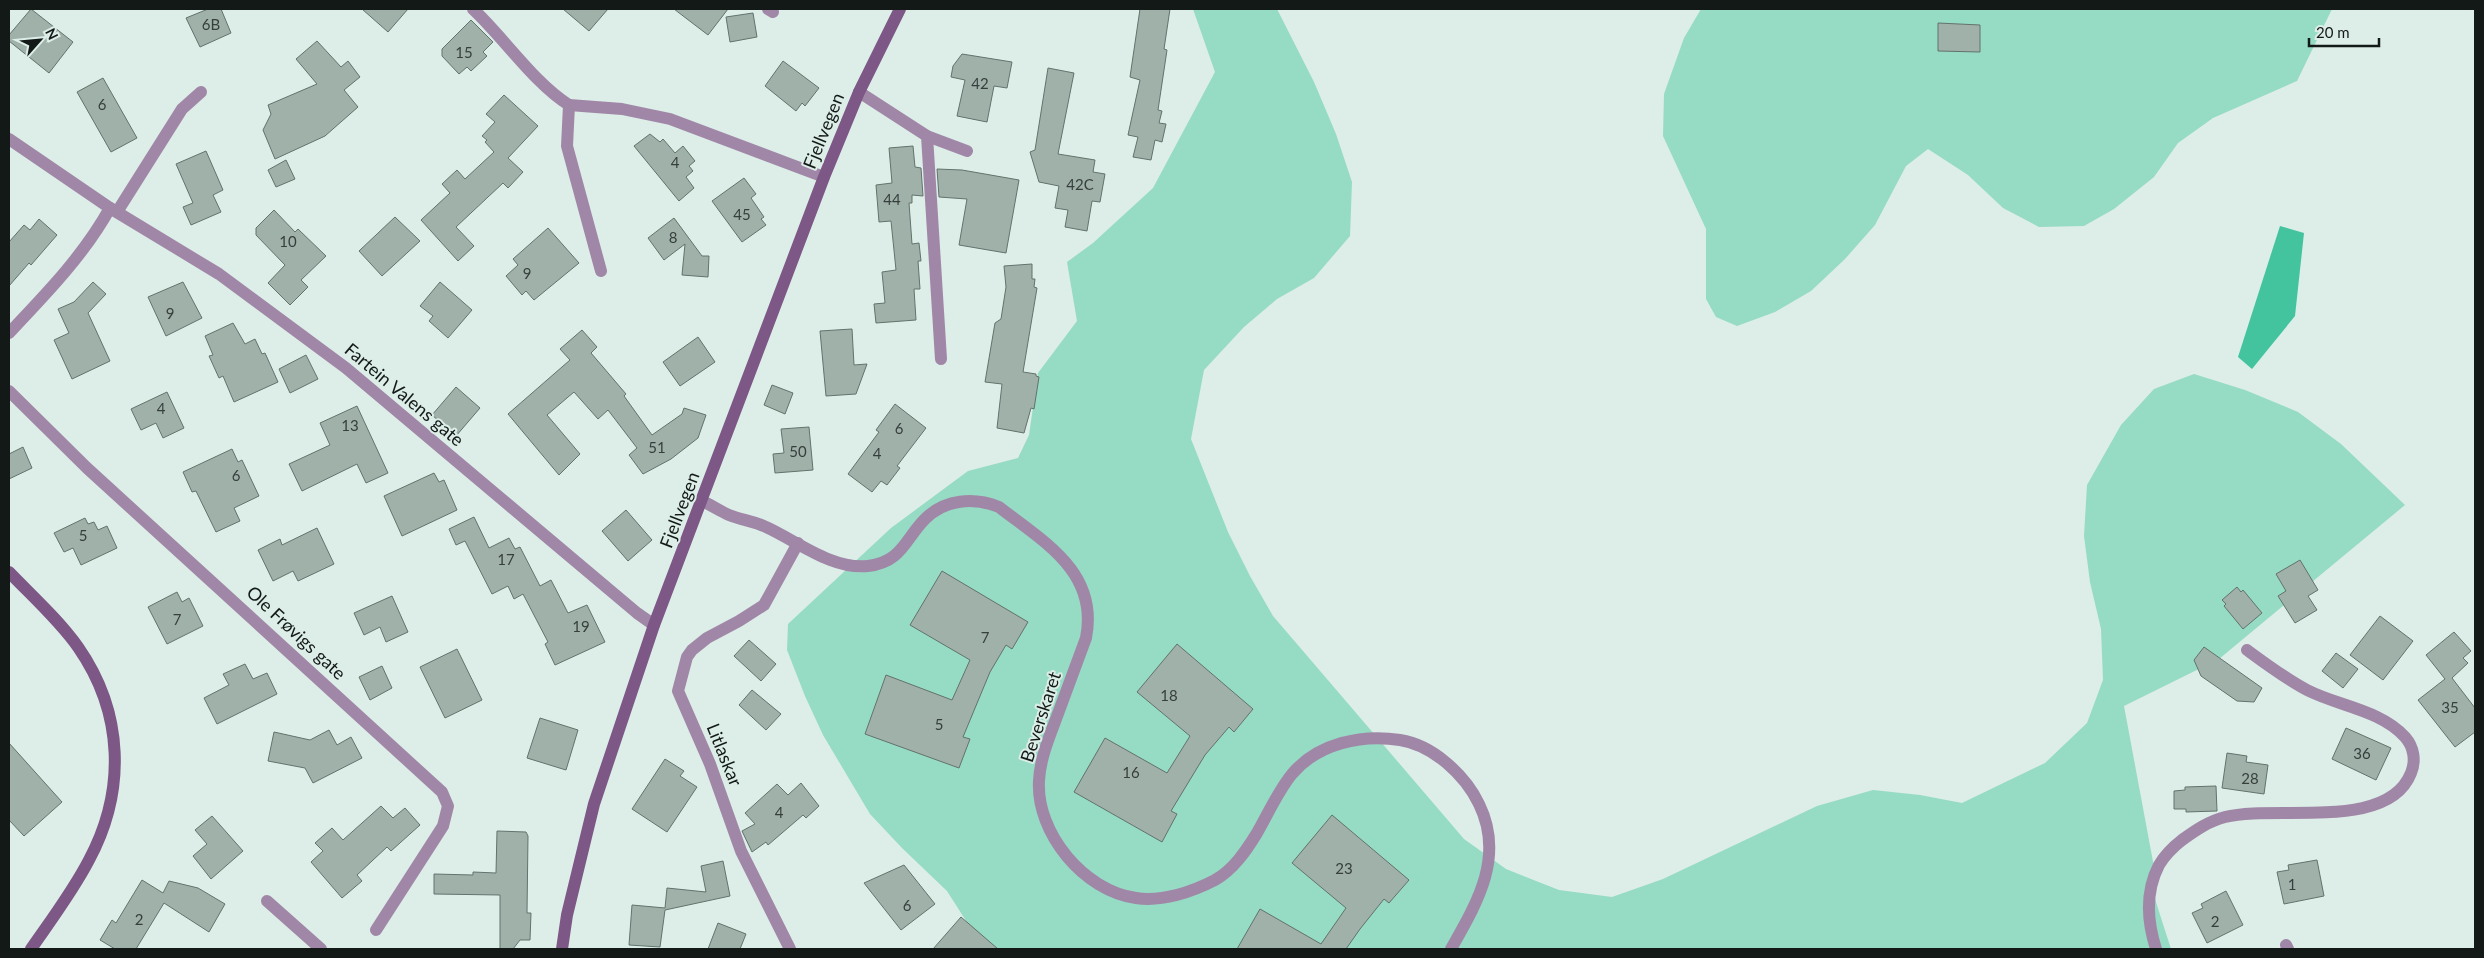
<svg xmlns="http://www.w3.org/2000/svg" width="2484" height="958" font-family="Lato,sans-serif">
<rect width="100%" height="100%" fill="#dceee7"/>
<g fill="#96dbc3">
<polygon points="1193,9 1277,9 1314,82 1336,134 1352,182 1350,236 1314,278 1277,299 1244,327 1204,370 1191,439 1228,532 1250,576 1273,616 1464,839 1506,869 1559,890 1612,897 1663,879 1817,806 1873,790 1920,795 1962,803 2045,763 2087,723 2103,680 2101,629 2090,582 2084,536 2087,485 2121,425 2154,389 2194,374 2245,390 2298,412 2341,444 2405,505 2219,659 2124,706 2154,867 2154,896 2171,949 984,949 947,891 902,848 870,814 823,735 805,696 787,650 788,624 891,528 968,471 1018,458 1029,435 1038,373 1077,321 1067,262 1093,243 1153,188 1215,72"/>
<polygon points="1701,9 2332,9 2297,81 2213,118 2178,143 2154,177 2114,209 2084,226 2039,227 2003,208 1968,175 1928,149 1906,166 1875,225 1845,259 1811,291 1775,312 1737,326 1716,317 1706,299 1706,229 1663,136 1664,94 1684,38"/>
</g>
<polygon fill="#43c49f" points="2280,226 2304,233 2295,316 2252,369 2238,357"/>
<g fill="#a0b1aa" stroke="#62726c">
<polygon points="31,9 73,42 49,73 9,41 9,35"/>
<polygon points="208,9 221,9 231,33 200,47 186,18"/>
<polygon points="362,9 408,9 388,32"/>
<polygon points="563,9 608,9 589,31"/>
<polygon points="674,9 728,9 708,35"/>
<polygon points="1140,9 1170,9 1164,49 1167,50 1158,110 1162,111 1159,123 1166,124 1162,142 1155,140 1151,160 1133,157 1138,137 1128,135 1140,80 1130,77"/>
<polygon points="753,13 757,37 730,42 726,17"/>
<polygon points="471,20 493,42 483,52 487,56 471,71 467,67 459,74 442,56 442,49"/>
<polygon points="1938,23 1980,25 1980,52 1938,51"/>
<polygon points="317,41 341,67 348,61 360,77 344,90 358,107 325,136 275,159 263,130 271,114 268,105 317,84 296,59"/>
<polygon points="962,54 1012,62 1007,88 994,86 987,122 957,116 965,80 951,77 953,66"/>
<polygon points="783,61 819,88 805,106 802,103 796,111 765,86"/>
<polygon points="1048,68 1074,73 1058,154 1095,160 1093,172 1105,174 1100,202 1092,201 1087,231 1065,227 1068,210 1055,208 1059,186 1039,182 1030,152 1035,150"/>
<polygon points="103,78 137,138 111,152 77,92"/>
<polygon points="504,95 538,126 508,158 523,172 508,188 503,183 456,227 474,246 458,261 421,220 450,193 442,184 457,170 465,179 494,152 485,142 487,140 482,136 495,122 486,114"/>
<polygon points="650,134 660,142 663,139 675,153 683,146 695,161 689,166 693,171 686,177 694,188 679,201 634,146"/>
<polygon points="913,146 915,167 921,168 923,196 912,195 912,203 909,203 912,244 919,243 921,261 918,261 920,289 914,289 916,320 876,323 874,304 885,303 882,272 896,270 891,221 879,222 876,185 892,183 889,148"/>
<polygon points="206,151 223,190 213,195 221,212 191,225 183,207 193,203 176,164"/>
<polygon points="286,160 295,179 276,187 268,170"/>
<polygon points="937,169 962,170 1019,180 1006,253 959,245 967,199 939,197"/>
<polygon points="744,178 756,194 751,198 764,217 761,219 766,225 742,242 712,201"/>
<polygon points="274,210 295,232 298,229 326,256 301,280 308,287 290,305 268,283 285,265 256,235 256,228"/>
<polygon points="395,217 420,241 382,276 359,251"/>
<polygon points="674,218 702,256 709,256 708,277 682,275 685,244 664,260 648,238"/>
<polygon points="39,219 57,235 31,265 29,263 9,286 9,242 24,225 30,230"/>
<polygon points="548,228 579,263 534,300 526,291 522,295 506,276 518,265 513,259"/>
<polygon points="1032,264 1032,279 1035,279 1034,287 1037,288 1023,372 1036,374 1036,376 1039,377 1034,409 1031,408 1024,433 997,428 1002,384 985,382 995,323 1001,319 1006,287 1004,266"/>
<polygon points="93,282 106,294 88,313 110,361 72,379 54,340 69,333 58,309 74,302"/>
<polygon points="183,282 202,318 166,336 148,297"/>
<polygon points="440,282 472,310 448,338 429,321 433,316 420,306"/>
<polygon points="233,323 245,344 255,339 262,354 265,353 278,382 234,402 223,376 219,378 209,356 213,355 205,336"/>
<polygon points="852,329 854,365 867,364 856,394 826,396 820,331"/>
<polygon points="582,330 597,347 591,353 626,394 624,396 652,435 682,414 684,408 706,415 698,438 671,459 643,474 629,455 637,448 608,410 598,419 574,392 547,415 580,454 559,475 508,414 570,360 560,349"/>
<polygon points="698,337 715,362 680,386 663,362"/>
<polygon points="306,355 318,379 290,393 279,369"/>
<polygon points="772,385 793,393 785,414 764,405"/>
<polygon points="456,387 480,408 456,436 432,415"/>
<polygon points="167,392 184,428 163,438 156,423 141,430 131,409"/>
<polygon points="895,404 926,428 897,466 900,468 887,485 881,481 872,492 848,474 879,432 876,430"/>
<polygon points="357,406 388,473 366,483 357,464 302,491 289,464 330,445 320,423"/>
<polygon points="809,427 813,470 775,473 773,454 784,453 781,429"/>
<polygon points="23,447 32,468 9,479 9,454"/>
<polygon points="232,449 238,462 242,460 259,496 234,508 240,521 216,532 196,491 192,492 183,472"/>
<polygon points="434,473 439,482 444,480 457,510 402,536 384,496"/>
<polygon points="626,510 652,540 628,561 602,531"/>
<polygon points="474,517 489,548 509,538 515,549 520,547 540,586 551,580 568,613 587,605 605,642 555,665 545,644 548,642 523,594 514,599 508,586 492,594 465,541 456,545 449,529"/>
<polygon points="85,518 88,524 94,522 98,530 107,526 117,548 81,565 73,548 64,552 54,533"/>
<polygon points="317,528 334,564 298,581 293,571 273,581 258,550 280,539 282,545"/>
<polygon points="2300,560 2318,590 2308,596 2317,610 2295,623 2278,596 2286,591 2276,574"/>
<polygon points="942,571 1028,622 1012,649 1006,645 990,672 963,737 970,739 959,768 865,734 886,675 952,700 970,660 910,625"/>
<polygon points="2237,587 2241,592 2243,590 2262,613 2243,629 2224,606 2226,604 2222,600"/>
<polygon points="177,592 182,602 189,598 203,626 167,644 148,607"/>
<polygon points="392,596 408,632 386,642 380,627 364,635 354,613"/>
<polygon points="2380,616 2413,641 2383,680 2350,655"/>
<polygon points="2454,632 2471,651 2463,658 2468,663 2452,678 2475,708 2475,732 2455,747 2418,700 2445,679 2426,655"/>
<polygon points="749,640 776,664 761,681 734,656"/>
<polygon points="1177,644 1253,709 1234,732 1229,727 1205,755 1171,811 1177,814 1162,842 1074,792 1105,738 1167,773 1190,736 1137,692"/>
<polygon points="2204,647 2262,688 2254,702 2237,701 2201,676 2194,660"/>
<polygon points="457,649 482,700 445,718 420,667"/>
<polygon points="2336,653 2358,669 2343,688 2322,671"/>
<polygon points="245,664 253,679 267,673 277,694 217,724 204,698 229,685 223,674"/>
<polygon points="382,666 392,688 370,700 359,677"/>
<polygon points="752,690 781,714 766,730 739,705"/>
<polygon points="540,718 578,730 566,770 527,758"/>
<polygon points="2346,728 2391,748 2376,780 2332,759"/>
<polygon points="329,730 337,745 351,737 362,758 313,783 305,768 268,761 274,732 310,740"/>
<polygon points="9,743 62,802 24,836 9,820"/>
<polygon points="2227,753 2247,756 2246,762 2268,765 2264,794 2222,788"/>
<polygon points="665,759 684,771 680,776 697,787 667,832 632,809"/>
<polygon points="801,783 819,806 806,818 803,815 768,845 766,842 752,852 742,831 755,824 745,813 777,784 788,795"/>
<polygon points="2216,786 2217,811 2186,812 2186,809 2174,809 2174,791 2185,790 2185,787"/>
<polygon points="381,806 393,818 405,808 420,825 391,851 387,847 357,875 362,881 342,898 311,862 323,851 315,843 332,828 343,840"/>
<polygon points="1332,815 1409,880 1389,903 1384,899 1360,929 1346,949 1237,949 1260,909 1321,944 1346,908 1292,863"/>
<polygon points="212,816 243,851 211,879 193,856 207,844 195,830"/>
<polygon points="497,831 526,832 528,836 527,913 531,913 530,940 520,940 513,949 500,949 500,895 434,894 434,874 473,875 473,872 496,873"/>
<polygon points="2317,860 2324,896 2284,904 2277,872 2289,870 2288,865"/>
<polygon points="723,861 730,896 665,910 660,947 629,945 632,905 665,908 667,888 706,892 701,866"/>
<polygon points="904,865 935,904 901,930 864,883"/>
<polygon points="142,880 163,893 169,881 198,888 225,904 209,932 164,903 136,949 115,949 100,940 112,920 116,923"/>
<polygon points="2226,891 2243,925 2207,943 2192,913 2203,908 2201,904"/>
<polygon points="961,917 998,949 933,949"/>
<polygon points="718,923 746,934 740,949 708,949"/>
</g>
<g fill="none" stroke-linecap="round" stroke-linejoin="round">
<g stroke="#a187a7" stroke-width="12">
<path d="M 473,9 C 504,38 534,83 569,105"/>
<polyline points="768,9 773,12"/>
<polyline points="859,92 927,136 941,359"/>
<polyline points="569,105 622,109 670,119 824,177"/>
<polyline points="569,105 567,146 601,271"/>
<polyline points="927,136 967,151"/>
<polyline points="9,139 110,208 219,274 346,368 637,613 654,625"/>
<polyline points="117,212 182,109 201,92"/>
<path d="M 9,333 C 46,294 84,255 110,208"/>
<polyline points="9,391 87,468 442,792 448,806 443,826 376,930"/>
<path d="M 702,501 C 711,505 720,511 729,515 C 741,520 754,521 766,527 C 797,541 832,570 868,566 C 902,562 905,539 925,519 C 945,499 974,497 999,507 C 1044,542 1099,572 1086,638 C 1077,662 1068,687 1059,711 C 1051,733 1040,757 1039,781 C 1036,833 1084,891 1136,898 C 1162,902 1192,892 1215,880 C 1233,870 1246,851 1257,833 C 1268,814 1278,791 1292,774 C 1318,743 1362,734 1400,740 C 1433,745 1465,775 1479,804 C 1505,857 1477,903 1451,949"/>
<polyline points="267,901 321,949"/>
<polyline points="2286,945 2288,949"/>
<polyline points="790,949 741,851 710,764 678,691 687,657 692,650 707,638 739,621 764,605 798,543"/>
<path d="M 2156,949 C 2147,921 2145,892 2159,865 C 2165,855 2173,847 2182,840 C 2196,830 2209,821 2225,817 C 2275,804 2388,832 2411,773 C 2416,761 2414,747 2405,737 C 2381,710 2338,706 2307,690 C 2286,679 2266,664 2247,650"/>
</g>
<g stroke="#7d5786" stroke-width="12">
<path d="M 9,572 C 32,596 59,620 78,647 C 124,713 126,791 89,860 C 73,891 51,920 31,949"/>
<polyline points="562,949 567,915 594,804 654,625 824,177 859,92 900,9"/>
</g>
</g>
<g text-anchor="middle" stroke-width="4" stroke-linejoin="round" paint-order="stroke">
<g font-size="15" fill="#363f3c">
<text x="211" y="30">6B</text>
<text x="464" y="58">15</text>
<text x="980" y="89">42</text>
<text x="102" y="110">6</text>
<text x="675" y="168">4</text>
<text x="1080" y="190">42C</text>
<text x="892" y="205">44</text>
<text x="742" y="220">45</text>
<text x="673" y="243">8</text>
<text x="288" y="247">10</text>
<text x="527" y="279">9</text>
<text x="170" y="319">9</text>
<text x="161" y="414">4</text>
<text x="350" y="431">13</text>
<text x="899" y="434">6</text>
<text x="657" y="453">51</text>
<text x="798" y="457">50</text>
<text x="877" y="459">4</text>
<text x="236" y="481">6</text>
<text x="83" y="541">5</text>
<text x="506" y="565">17</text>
<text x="177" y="625">7</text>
<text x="581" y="632">19</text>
<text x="985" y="643">7</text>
<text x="1169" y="701">18</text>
<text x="2450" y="713">35</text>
<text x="939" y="730">5</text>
<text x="2362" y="759">36</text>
<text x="1131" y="778">16</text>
<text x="2250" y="784">28</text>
<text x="779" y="818">4</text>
<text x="1344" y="874">23</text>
<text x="2292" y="890">1</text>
<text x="907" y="911">6</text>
<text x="139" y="925">2</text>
<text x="2215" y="927">2</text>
</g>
<g font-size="18" fill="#131917" stroke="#dceee7">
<text transform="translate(824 131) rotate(-68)" y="6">Fjellvegen</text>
<text transform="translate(404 395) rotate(40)" y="6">Fartein Valens gate</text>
<text transform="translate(680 510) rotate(-69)" y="6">Fjellvegen</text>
<text transform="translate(296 633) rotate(43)" y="6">Ole Frøvigs gate</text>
<text transform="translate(1041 717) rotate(-72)" y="6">Beverskaret</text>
<text transform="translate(724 755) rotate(68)" y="6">Litlaskar</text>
</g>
</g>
<rect width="2484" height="958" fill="none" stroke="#131917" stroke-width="20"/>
<g transform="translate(40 40) rotate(63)" stroke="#dceee7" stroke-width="4" paint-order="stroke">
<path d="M0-4L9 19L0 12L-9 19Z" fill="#131917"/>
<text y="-8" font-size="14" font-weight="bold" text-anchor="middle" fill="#131917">N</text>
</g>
<path d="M2309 38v8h70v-8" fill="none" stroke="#131917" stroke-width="2.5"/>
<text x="2316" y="38" font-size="15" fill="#131917" stroke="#dceee7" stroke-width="4" paint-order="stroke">20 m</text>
</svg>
